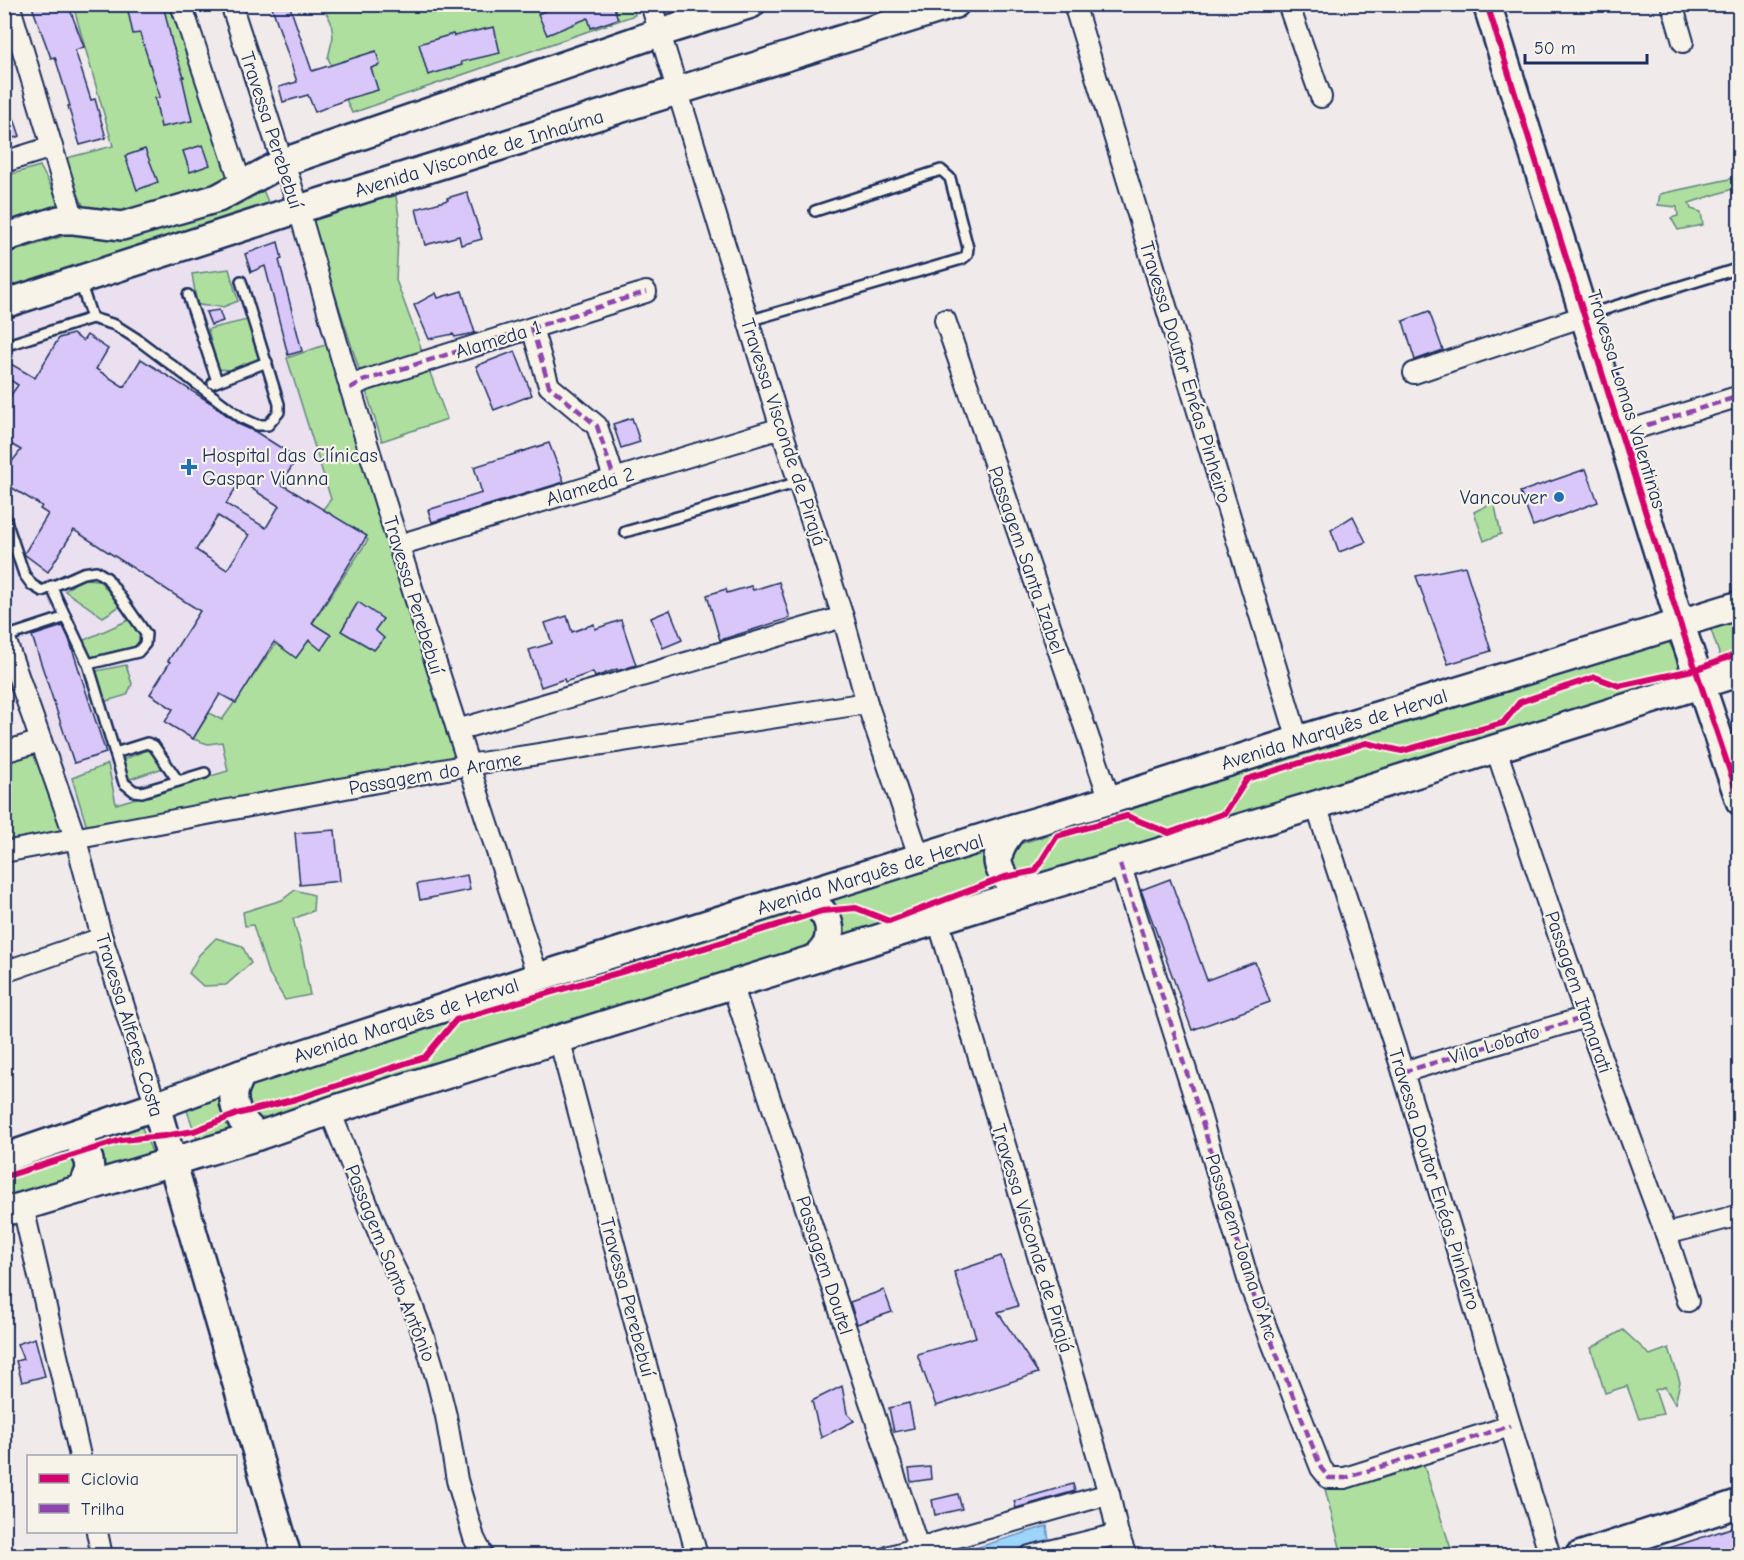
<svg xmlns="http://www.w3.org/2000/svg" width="1744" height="1560" font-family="'Comic Neue',sans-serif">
<rect width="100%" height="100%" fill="#f1eaeb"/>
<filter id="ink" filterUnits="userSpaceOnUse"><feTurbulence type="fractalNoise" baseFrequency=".0167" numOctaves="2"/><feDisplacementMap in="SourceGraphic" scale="12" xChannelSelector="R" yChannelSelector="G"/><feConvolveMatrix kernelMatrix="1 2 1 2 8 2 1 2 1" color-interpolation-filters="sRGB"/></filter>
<g filter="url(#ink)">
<polygon fill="#eae0ef" points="299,209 468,765 76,840 5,636 4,304"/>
<g fill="#aedf9f" stroke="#64877e" stroke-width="1.5">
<polygon points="633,4 635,15 352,113 328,58 333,37 331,22 322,5"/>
<polygon points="73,5 169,5 193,70 231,184 124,219 86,212 63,159 113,146"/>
<polygon points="40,166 63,210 5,231 5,176"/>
<polygon points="1739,177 1739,187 1689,203 1691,209 1701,212 1703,225 1678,230 1671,218 1678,216 1677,207 1658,205 1660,194"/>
<polygon points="263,190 271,209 5,296 5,254 67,235"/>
<polygon points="396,196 399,217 396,280 447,419 382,441 309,213"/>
<path d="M 229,269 L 238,301 L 223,307 C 214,304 206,308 197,304 L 192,274 Z"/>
<polygon points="247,320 263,359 231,370 217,369 208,329"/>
<polygon points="328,344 463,763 89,834 72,778 108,764 116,804 228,771 222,742 208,744 193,739 209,713 222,720 294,618 310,627 368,540 323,509 331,499 287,358"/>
<polygon points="1494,502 1501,534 1484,541 1474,512"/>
<polygon points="81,579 99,580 120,606 103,617 65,591"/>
<polygon points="131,619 140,632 140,645 90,657 82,641"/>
<polygon points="1739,619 1739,666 1725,671 1710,627"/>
<polygon points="1667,639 1677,657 1679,684 1032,884 1006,863 1010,847"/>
<polygon points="126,665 132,684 127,695 103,702 96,671"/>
<polygon points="41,741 76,840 5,852 4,752"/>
<polygon points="150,749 163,768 127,780 122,760"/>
<polygon points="997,845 1006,886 831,947 821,898"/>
<polygon points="295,890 314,895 313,911 293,919 302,951 310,995 285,1000 267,970 253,925 245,926 243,912 282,900"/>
<polygon points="800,903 812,908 820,947 256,1125 241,1103 249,1078"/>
<polygon points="216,938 242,946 251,963 226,985 203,986 189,973 199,955"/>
<polygon points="232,1085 249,1132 199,1144 185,1105"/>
<polygon points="140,1123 155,1159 90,1181 82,1141"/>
<polygon points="75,1143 79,1186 5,1207 5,1165"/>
<polygon points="1623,1330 1650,1355 1669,1348 1680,1382 1675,1404 1665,1387 1655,1390 1663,1414 1639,1419 1627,1386 1605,1393 1591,1348"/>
<path d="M 1422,1460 L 1453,1555 C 1439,1555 1425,1553 1411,1555 L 1405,1546 L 1357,1555 L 1342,1555 L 1325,1489 Z"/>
</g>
<polygon fill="#9cd4fb" stroke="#6892bc" stroke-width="1.5" points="1047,1526 1049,1541 996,1555 949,1556"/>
<g fill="#d9c7f9" stroke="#1b2f5e" stroke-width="1.5" fill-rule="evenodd">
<polygon points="31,4 68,4 84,47 75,50 91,100 95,99 106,138 80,145 68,106 70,106 55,57 51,58"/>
<polygon points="157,4 163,4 172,43 184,77 182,77 192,121 161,127 155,98 160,97 140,33 133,34 128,11"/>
<polygon points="271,4 289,4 312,71 376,51 380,65 371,68 378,90 347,99 315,112 308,95 283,102 279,87 297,82"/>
<polygon points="560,4 619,4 614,7 618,19 591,28 588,18 547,35 538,14"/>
<polygon points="494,27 500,53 461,62 462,65 428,75 419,44 453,34 454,36"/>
<polygon points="4,98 7,98 20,136 4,141"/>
<polygon points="203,145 210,165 190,172 183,151"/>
<polygon points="145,149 158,182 137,190 125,156"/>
<polygon points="467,192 482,239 461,245 459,236 425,245 416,209 448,200 447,198"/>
<polygon points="278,242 282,259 279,260 302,351 288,355 265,266 251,272 245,254"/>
<polygon points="462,291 475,333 455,337 453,334 429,339 414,305 436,293 438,298"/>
<polygon points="219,310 223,321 211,325 206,312"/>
<polygon points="1429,311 1443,350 1415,360 1403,321"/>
<path d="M 73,334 L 83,341 L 87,335 L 108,349 L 96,369 L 124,387 L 141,359 L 211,403 L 238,424 L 256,432 L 297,458 L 281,484 L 367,536 L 312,623 L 331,635 L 321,650 L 309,640 L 296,658 L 274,642 L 236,703 L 220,694 L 193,739 L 165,722 L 173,709 L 150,694 L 170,662 L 168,661 L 200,611 L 74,530 L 48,572 L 24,554 L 48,514 L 40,509 L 42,506 L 4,483 L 4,472 L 21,450 L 4,440 L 4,405 L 18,385 L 4,376 L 4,360 L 35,378 L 59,338 ZM 240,481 L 279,506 L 266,528 L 226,504 ZM 218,516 L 249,535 L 227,570 L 196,550 Z"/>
<polygon points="515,351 532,395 494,410 476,366"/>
<polygon points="632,418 640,442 621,448 613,424"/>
<polygon points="549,443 564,482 432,522 428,510 482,493 474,467"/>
<polygon points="1586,469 1598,502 1533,526 1520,492"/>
<polygon points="1353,516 1366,542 1339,552 1331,530"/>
<polygon points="1465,566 1491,651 1448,664 1416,576"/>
<polygon points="779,582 790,618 720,640 707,595 726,589 727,593 751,586 753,590"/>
<polygon points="358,602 383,619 375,630 384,638 374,650 341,631"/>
<polygon points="670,610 682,640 663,648 651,618"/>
<polygon points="567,616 572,632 594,624 595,629 621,620 636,665 617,671 617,669 595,677 593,672 565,682 564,679 541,687 529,650 552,643 545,623"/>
<polygon points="63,626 69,639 106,753 74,763 32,636"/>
<polygon points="335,830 340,881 300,885 295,833"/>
<polygon points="467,875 470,890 420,900 417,884"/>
<polygon points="1170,879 1207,980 1255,962 1270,1002 1192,1030 1141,890"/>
<polygon points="1001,1256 1018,1306 998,1312 1038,1373 936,1406 917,1354 976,1337 954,1272"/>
<polygon points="884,1290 892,1312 857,1324 850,1302"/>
<polygon points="35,1338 45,1376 22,1382 16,1361 23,1359 17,1344"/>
<polygon points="842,1386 847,1413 854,1421 821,1438 812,1401"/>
<polygon points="909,1403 914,1428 894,1432 889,1408"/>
<polygon points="930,1467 931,1479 911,1482 909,1469"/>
<polygon points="1073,1484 1075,1491 1016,1508 1014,1501"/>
<polygon points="958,1494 962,1509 935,1515 932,1500"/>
<polygon points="1740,1525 1740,1545 1707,1556 1655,1556 1654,1553"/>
</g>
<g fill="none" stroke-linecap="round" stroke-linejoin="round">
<defs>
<g id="lane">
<polyline points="188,295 217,381"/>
<polyline points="1586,315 1740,268"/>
<polyline points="92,318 115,325 137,339 242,418 257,425 268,425 279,412 279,404 241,281"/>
<polyline points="748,321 962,259 967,255 968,248 950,178 941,170 815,211"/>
<polyline points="4,346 92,318 80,282"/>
<polyline points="213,383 267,362"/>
<polyline points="4,515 24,574 32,585 42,591 83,573 96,571 107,578 146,634 145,644 138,652 88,664 124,783 134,791 142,792 205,773"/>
<polyline points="625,532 799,482"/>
<polyline points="51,586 88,664"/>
<polyline points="5,637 66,617"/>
<polyline points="115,753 147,743 154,746 178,781"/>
</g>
<g id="street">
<polyline points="9,4 74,220"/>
<polyline points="181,4 241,184"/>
<path d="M 231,4 L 279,152 L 290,181 C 312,251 330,321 351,390 C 410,587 474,782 538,977"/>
<polyline points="651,4 781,428 843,617 867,703 920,859"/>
<polyline points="1074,4 1298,740"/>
<polyline points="1288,4 1321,97"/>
<polyline points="1672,4 1683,42"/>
<polyline points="4,162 52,147"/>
<polyline points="945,320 1110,800"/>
<polyline points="532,328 549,386 597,426 614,478"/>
<polyline points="1414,373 1584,316"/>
<polyline points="350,388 363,381 646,292"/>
<polyline points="1621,433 1740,396"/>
<polyline points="399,545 781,428"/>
<polyline points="4,636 76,840 102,938 156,1106"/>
<polyline points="457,730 843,617"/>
<polyline points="1496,749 1586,1017 1666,1234 1688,1301"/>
<polyline points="4,752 41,741"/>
<polyline points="1316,805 1403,1072 1550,1556"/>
<polyline points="4,852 468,765 867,703"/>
<polyline points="1120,864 1199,1111 1250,1286 1321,1468 1329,1478 1345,1478 1510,1426"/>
<polyline points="938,920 1109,1494 1118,1534 1126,1556"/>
<polyline points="4,972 102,938"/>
<polyline points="732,984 918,1547"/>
<polyline points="559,1038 697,1556"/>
<polyline points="1403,1072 1586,1017"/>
<polyline points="330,1111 386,1251 410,1300 424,1337 437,1380 446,1416 457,1480 474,1538 483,1556"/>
<polyline points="23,1207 80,1456"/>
<polyline points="1666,1234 1740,1215"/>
<polyline points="97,1532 102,1556"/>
<polyline points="890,1556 1109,1494"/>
<polyline points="1030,1556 1118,1534"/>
</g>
<g id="secondary">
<polyline points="1487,4 1680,623 1740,801"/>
<polyline points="4,238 59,220 74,220 122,226 218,198 284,162 661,32 751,4"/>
<polyline points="4,304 299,209 955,4"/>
<path d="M 1014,828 C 990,855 993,873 1024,893"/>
<path d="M 795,897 C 816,901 835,917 828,941 C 827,946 821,952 818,957"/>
<path d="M 241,1074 C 239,1080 235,1087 234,1093 C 232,1112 245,1125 258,1136"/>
<polyline points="156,1106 287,1556"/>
<polyline points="76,1134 89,1160 90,1170 82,1189"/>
<polyline points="4,1158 156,1106 241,1074 538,977 1014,828 1110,800 1298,740 1740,605"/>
<polyline points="4,1212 258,1136 330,1111 1024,893 1316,805 1740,672"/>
<polyline points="1579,1556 1740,1503"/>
</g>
</defs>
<use href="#lane" stroke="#1b2f5e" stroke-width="14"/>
<use href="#street" stroke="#1b2f5e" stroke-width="24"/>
<use href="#secondary" stroke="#1b2f5e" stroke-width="32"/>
<use href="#lane" stroke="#f7f3e8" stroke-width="9"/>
<use href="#street" stroke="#f7f3e8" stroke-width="20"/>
<use href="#secondary" stroke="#f7f3e8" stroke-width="27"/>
<g stroke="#8e44ad" stroke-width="4.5" stroke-dasharray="9 4.5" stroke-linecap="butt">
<polyline points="532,328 549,386 597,426 614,478"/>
<polyline points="350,388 363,381 646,292"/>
<polyline points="1621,433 1740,396"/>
<polyline points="1120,864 1199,1111 1250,1286 1321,1468 1329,1478 1345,1478 1510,1426"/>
<polyline points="1403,1072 1586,1017"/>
</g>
<defs>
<g id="cycleway">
<polyline points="1487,4 1680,623 1740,801"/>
<polyline points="4,1177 121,1140 164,1136 194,1131 237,1114 296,1099 425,1057 456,1020 704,948 822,911 856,908 889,921 1005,877 1035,871 1057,836 1127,816 1169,833 1225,813 1247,779 1366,743 1402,751 1503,723 1520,702 1595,677 1619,686 1697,669 1740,653"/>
</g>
</defs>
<use href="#cycleway" stroke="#f7f3e8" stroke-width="10"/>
<use href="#cycleway" stroke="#d6006c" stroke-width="6"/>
</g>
</g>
<g fill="#1f6fb2" stroke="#f7f3e8" stroke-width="2">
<path d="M186 458h6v6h6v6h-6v6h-6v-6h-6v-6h6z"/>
<circle cx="1559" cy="497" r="6"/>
</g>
<g text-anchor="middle" stroke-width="4.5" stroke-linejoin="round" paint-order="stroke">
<g font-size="20" fill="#1b2f5e" stroke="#f7f3e8">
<text transform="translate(272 130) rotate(72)" y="7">Travessa Perebebuí</text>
<text transform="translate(479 153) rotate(-17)" y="7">Avenida Visconde de Inhaúma</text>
<text transform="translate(498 339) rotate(-17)" y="7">Alameda 1</text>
<text transform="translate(1186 372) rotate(73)" y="7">Travessa Doutor Enéas Pinheiro</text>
<text transform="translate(1627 399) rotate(73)" y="7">Travessa Lomas Valentinas</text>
<text transform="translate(784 432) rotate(72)" y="7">Travessa Visconde de Pirajá</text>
<text transform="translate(590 486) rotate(-17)" y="7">Alameda 2</text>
<text transform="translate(1027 560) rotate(71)" y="7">Passagem Santa Izabel</text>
<text transform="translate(414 595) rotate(73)" y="7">Travessa Perebebuí</text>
<text transform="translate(1334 729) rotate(-17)" y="7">Avenida Marquês de Herval</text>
<text transform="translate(435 773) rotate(-10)" y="7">Passagem do Arame</text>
<text transform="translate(870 874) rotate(-17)" y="7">Avenida Marquês de Herval</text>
<text transform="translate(1579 992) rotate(71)" y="7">Passagem Itamarati</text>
<text transform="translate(406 1020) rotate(-18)" y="7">Avenida Marquês de Herval</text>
<text transform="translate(130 1025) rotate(73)" y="7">Travessa Alferes Costa</text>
<text transform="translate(1494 1044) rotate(-17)" y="7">Vila Lobato</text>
<text transform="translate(1435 1179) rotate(73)" y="7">Travessa Doutor Enéas Pinheiro</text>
<text transform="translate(1033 1238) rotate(73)" y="7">Travessa Visconde de Pirajá</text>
<text transform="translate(1242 1247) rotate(72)" y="7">Passagem Joana D'Arc</text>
<text transform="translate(391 1263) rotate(68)" y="7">Passagem Santo Antônio</text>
<text transform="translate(825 1265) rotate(72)" y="7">Passagem Doutel</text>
<text transform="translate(628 1297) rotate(75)" y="7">Travessa Perebebuí</text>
</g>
<g font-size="20" fill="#1b2f5e" stroke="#f7f3e8" text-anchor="start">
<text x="202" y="462">Hospital das Clínicas<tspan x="202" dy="23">Gaspar Vianna</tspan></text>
<text x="1547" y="504" text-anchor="end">Vancouver</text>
</g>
</g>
<rect width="1744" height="1560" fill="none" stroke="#f7f3e8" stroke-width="24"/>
<rect x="12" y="12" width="1720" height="1536" fill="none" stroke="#1b2f5e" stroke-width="2" filter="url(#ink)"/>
<rect x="27" y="1455" width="210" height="78" fill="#f7f3e8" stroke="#9fa5b1" stroke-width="1.5"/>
<rect x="39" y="1474" width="30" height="9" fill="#d6006c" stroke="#9fa5b1" stroke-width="1.5"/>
<text x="81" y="1485" font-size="18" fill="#1b2f5e">Ciclovia</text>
<rect x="39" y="1504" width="30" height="9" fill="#8e44ad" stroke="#9fa5b1" stroke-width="1.5"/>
<text x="81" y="1515" font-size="18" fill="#1b2f5e">Trilha</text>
<path d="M1525 54v9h122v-9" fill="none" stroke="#1b2f5e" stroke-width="3"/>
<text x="1534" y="54" font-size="18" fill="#1b2f5e" stroke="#f7f3e8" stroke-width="4.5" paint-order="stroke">50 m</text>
</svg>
